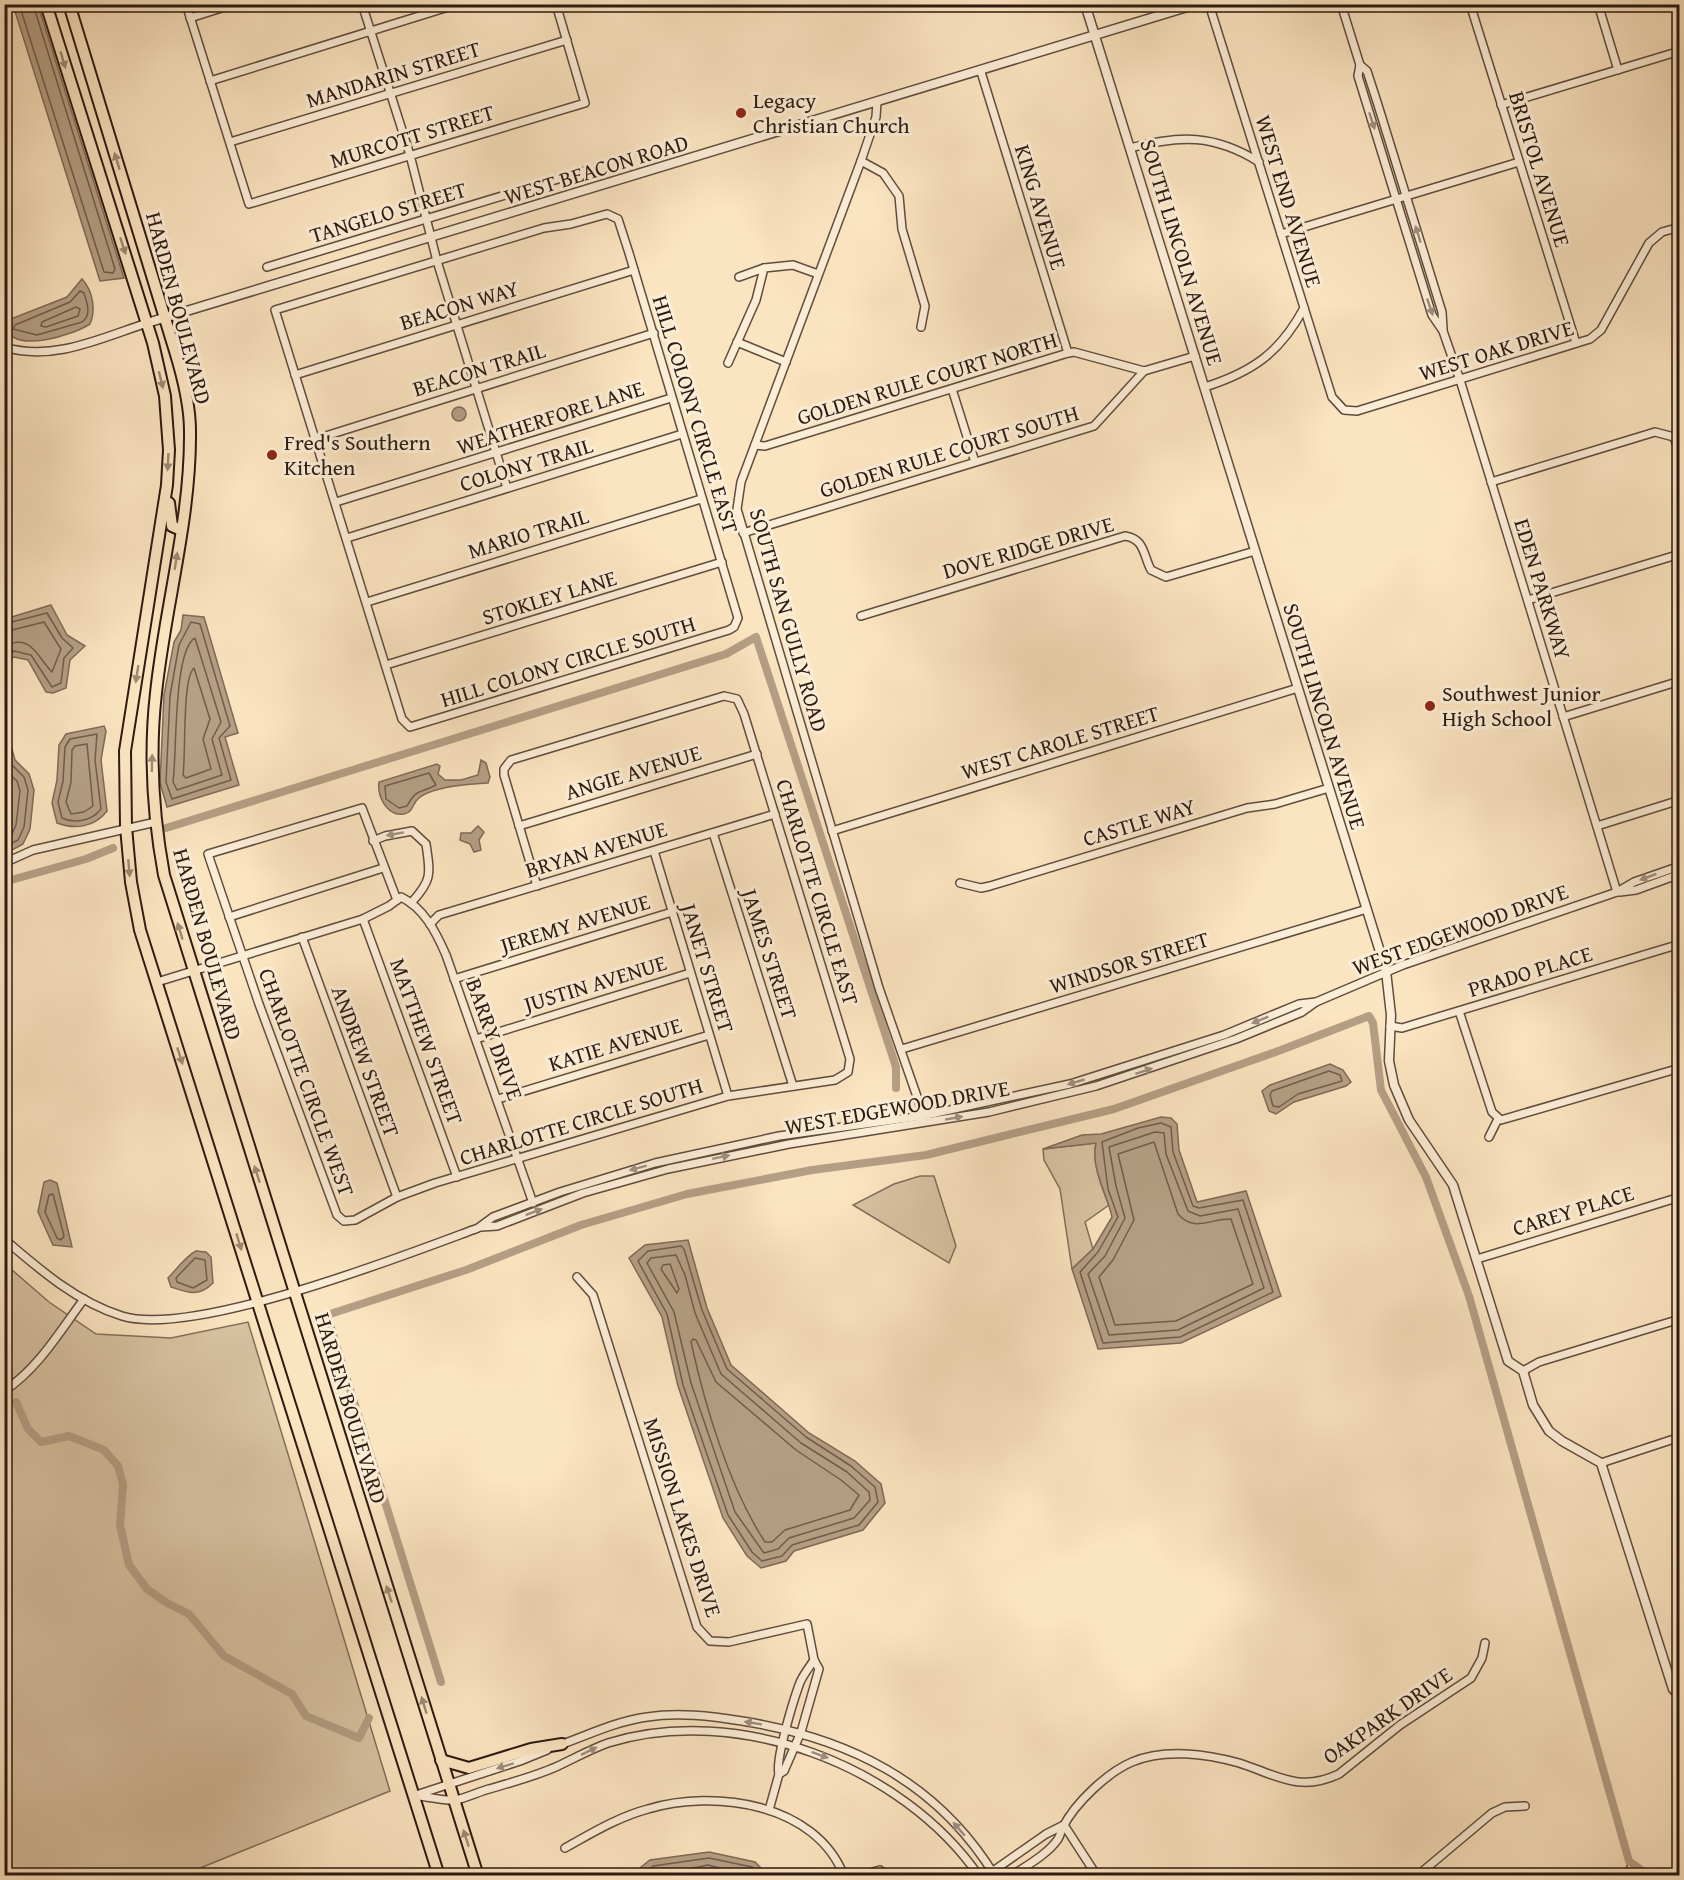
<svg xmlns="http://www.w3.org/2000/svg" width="1684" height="1880" font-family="'Gentium Book Plus',serif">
<rect width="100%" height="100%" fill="#fbe4c0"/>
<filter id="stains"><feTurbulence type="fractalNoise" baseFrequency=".00333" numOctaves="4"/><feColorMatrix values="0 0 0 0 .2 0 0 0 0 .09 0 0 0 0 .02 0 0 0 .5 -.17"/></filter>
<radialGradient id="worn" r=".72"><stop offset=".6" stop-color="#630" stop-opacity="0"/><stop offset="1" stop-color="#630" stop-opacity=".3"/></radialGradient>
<g fill="#d8c2a2" stroke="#826e5a" stroke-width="1.5">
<path d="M 1096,1143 C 1092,1162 1102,1189 1109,1205 L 1085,1222 L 1093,1249 L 1072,1269 L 1060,1189 L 1044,1160 L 1043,1149 Z"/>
<polygon points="920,1176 934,1176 956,1246 949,1263 853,1205 894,1184"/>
<polygon points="4,1263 49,1302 96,1334 171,1338 248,1322 390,1791 183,1875 5,1875"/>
</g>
<g fill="#b59f85" stroke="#7f6a57" stroke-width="1.5">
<polygon points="13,5 38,5 124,278 100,281"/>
<path d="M 82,279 C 93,291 96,310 90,324 C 73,335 13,355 5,326 L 8,320 L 67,297 Z"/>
<circle cx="459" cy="414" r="7"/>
<polygon points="51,605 67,635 85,646 70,660 66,688 53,693 46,692 28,660 14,657 4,664 5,619"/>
<polygon points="183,615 204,617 238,733 225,737 239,785 167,807 160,783 164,695 174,642 181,630"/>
<polygon points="5,724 15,760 29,774 34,790 30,829 23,844 5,854"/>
<path d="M 104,726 L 106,731 L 101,760 L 107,811 C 95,827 75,830 57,823 L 52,803 L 57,780 L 59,745 L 66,734 Z"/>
<path d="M 481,760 L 486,763 L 490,777 L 488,783 C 470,784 433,786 419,798 C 412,803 414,812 404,814 C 387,817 377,796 379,782 L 437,764 L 440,766 L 438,774 L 445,780 L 461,780 L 478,775 Z"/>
<polygon points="478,826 484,832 479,840 481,850 474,852 470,844 460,840 461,833 471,833"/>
<polygon points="1330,1064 1343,1070 1351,1082 1346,1086 1294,1102 1276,1114 1269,1111 1262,1091 1270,1085"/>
<path d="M 1161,1117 L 1171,1118 L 1177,1124 L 1179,1150 L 1197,1202 L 1246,1191 L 1281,1296 L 1181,1343 L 1098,1349 L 1072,1269 L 1093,1249 L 1112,1217 C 1107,1194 1090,1167 1096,1143 L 1043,1149 L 1082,1135 L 1101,1134 Z"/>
<polygon points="50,1180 57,1183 72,1247 53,1245 38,1212 44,1182"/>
<polygon points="688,1240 707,1308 731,1365 809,1433 855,1461 881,1484 885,1503 863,1530 794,1551 786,1561 761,1568 747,1556 723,1518 678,1386 662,1317 629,1258 645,1245"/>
<path d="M 196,1251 L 206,1252 L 211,1257 L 213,1283 C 199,1297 189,1293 171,1287 L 168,1278 C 176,1270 186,1256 196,1251 Z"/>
<polygon points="709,1852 755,1862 768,1875 631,1875 650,1860"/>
</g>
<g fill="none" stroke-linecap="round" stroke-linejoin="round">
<g stroke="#715c4c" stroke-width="1.5">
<polyline points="19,4 104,272 113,273 115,269 33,4"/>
<path d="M 80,291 L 84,293 C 87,303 92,315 82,322 L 37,335 L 13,329 L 15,325 L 70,302 Z"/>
<polygon points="76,307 80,309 78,316 46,327 41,326 42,322"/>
<polygon points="191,622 200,624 230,726 219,738 231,780 172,799 166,782 170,696 179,645"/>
<polyline points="4,624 47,613 62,638 73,648 64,658 61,683 52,687 31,655 14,651 4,657"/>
<path d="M 4,632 L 44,622 L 61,649 L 52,672 C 39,660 31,631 4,647"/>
<path d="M 195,638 L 221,722 L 212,739 L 222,775 L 177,790 L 173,782 C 177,756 173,650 195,638 Z"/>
<path d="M 194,668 L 210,719 L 203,739 L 211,769 L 186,778 L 183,775 C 186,756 182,678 194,668 Z"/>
<path d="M 97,734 L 95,760 L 101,809 C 92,821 74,824 62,818 L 58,802 L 63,781 L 65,747 L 70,739 Z"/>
<polyline points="4,744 9,762 24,777 28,790 24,827 18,840 4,847"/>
<polygon points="87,744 93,806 84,812 71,814 66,802 71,782 72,750 75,746"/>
<polyline points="4,769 17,781 20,791 16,825 12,834 4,839"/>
<path d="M 429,773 L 436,785 C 419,794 417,788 407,806 L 399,808 L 386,799 L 385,786 Z"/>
<polygon points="1329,1071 1340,1075 1342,1081 1298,1094 1279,1107 1273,1106 1270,1095 1272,1091"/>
<polygon points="1161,1123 1171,1127 1173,1152 1193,1206 1199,1208 1243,1200 1273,1292 1180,1337 1103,1343 1080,1272 1098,1252 1118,1217 1108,1189 1102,1142 1138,1128"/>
<polygon points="1155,1132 1164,1133 1166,1154 1188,1211 1200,1216 1238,1209 1264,1288 1178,1330 1109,1335 1088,1274 1105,1256 1125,1218 1116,1186 1109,1147"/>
<path d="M 1154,1142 L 1178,1214 C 1194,1233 1212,1218 1231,1219 L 1253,1284 L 1176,1321 L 1115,1325 L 1099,1277 L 1113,1260 L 1134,1220 L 1118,1154 Z"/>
<polygon points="53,1194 64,1236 61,1240 57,1238 45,1212 49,1195"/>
<polygon points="681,1246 684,1249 702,1310 727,1369 806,1437 851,1466 875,1487 878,1502 859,1525 792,1545 782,1556 762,1561 752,1552 728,1515 683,1385 667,1314 638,1261 648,1251"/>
<polygon points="676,1255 685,1275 695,1313 721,1374 801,1443 847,1472 869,1492 870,1500 854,1518 789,1538 778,1549 764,1553 735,1512 691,1383 674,1312 647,1263 651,1258"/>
<polygon points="195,1258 205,1260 207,1280 193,1288 177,1282 176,1278"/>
<polygon points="670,1264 679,1289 677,1293 661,1269 663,1265"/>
<path d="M 693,1339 L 696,1340 L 716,1382 L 796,1450 L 841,1480 L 859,1495 L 850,1510 L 785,1530 L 772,1542 L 765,1542 C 729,1487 705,1406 691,1342 Z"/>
<polyline points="641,1876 653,1866 709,1858 752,1867 760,1876"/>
<polyline points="653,1876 708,1865 749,1876"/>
</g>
<polyline stroke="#7f6a57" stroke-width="2" points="1623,1876 1629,1861"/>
<g stroke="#b59f85" stroke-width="8">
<polyline points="166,828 726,654 756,637 896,1067 896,1088"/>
<polyline points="4,882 86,859 113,848"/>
<polyline points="16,1402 28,1429 41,1442 69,1436 104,1450 118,1466 123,1485 120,1525 129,1565 147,1589 167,1603 189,1614 224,1656 292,1694 306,1716 359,1738 369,1718"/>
<polyline points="441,1682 327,1315 466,1270 581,1225 687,1194 812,1170 926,1155 1114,1109 1281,1050 1369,1016 1373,1023 1381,1090 1426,1177 1469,1296 1629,1861 1649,1876"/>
</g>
<defs>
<g id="minor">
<polyline points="186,4 249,204 585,103 556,4"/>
<polyline points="362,4 410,155 437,261 507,488"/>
<polyline points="1209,4 1332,397 1344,410 1357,411 1590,339 1601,330 1649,243 1662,232 1680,227"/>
<polyline points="1341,4 1360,65 1358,76 1432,315 1443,331 1460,380 1617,892"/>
<polyline points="1470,4 1576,343"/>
<polyline points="1598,4 1618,70"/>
<polyline points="190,18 234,4"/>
<polyline points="1360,65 1367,71 1378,105 1442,312 1443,329"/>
<polyline points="981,72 1068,353"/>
<polyline points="210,81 458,4"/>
<polyline points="877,102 876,117 861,161 741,482 737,509 879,988 921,1108 922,1118"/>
<polyline points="1501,105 1680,51"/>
<polyline points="230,142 567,40"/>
<path d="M 1130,148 C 1180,135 1214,134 1259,162"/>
<polyline points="861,161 883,173 899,196 902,229 925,306 921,327"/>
<polygon points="607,214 618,219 629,253 738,618 734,627 729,630 410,727 402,719 275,310 544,228 571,224"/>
<polyline points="1281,234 1519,162"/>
<polyline points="267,267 588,170"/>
<polyline points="739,277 764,268"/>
<polyline points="737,342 786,362"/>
<path d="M 4,347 C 53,362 101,338 147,323"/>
<polyline points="728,363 756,300 764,268 793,265 818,274"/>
<polyline points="1144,371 1195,356"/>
<polyline points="295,375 634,270"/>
<path d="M 1205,387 C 1252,372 1280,353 1304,308"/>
<polyline points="952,389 975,462"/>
<polyline points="316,439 654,333"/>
<polyline points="755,445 765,446 1068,353 1074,352 1144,371"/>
<polyline points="1491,482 1655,432 1674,437 1680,455"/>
<polyline points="336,502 671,398"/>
<polyline points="743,533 1094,426 1144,371"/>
<polyline points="347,538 682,434"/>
<polyline points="1528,600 1680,554"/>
<polyline points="367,602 701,499"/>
<path d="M 861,616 L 1125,536 C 1145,539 1143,555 1151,570 L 1166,577 L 1255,551"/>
<polyline points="386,665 722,562"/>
<polyline points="1563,717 1680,681"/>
<polyline points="519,826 757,754"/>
<polyline points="1597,826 1680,800"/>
<polyline points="832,831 1298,688"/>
<polyline points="713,833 793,1086"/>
<path d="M 373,841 L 385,836 L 412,831 L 426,844 C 430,873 433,879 412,902"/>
<polyline points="654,851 728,1096"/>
<polyline points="4,863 33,850 156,822"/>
<polyline points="960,883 981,888 990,886 1247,808 1275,804 1329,788"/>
<polyline points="1620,892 1636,890 1680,874"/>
<polyline points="397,900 362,808 208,854 259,1004 337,1215 344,1221 355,1220 397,1197 435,1183 728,1096 835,1080 848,1072 850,1059 744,714 737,699 724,696 511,760 504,769 504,775 537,886"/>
<polyline points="229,917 383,868"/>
<polyline points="363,919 457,1177"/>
<polyline points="430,924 439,915 775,814"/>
<polyline points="302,937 397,1197"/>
<polyline points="454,979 672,912"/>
<path d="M 157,982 L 363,919 L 389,906 L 401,897 C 424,908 436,932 446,955 L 533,1203"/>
<polyline points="1459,1011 1492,1112 1501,1120 1680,1068"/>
<polyline points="1390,1026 1402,1028 1680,944"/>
<polyline points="476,1039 690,973"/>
<polyline points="902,1049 1367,909"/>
<polyline points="498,1099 709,1035"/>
<polyline points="1489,1137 1498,1119"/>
<polyline points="481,1227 497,1226 583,1193 668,1169 789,1144 989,1112 1096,1086 1236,1039 1302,1012 1316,1002 1403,965 1617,892 1634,882 1680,866"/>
<path d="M 4,1239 C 40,1270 77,1302 122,1316 C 193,1338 405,1255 478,1228 L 493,1217 L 560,1192 L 655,1163 L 779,1136 L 922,1116 L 1070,1084 L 1224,1035 L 1299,1004 L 1316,1002"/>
<polyline points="1477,1259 1680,1197"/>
<polyline points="577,1277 593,1295 697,1627 710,1641 729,1642 807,1624 814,1660 819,1669 801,1732 784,1771 779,1774"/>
<polyline points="1523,1371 1539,1362 1680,1319"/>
<path d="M 4,1391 C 38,1369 60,1331 84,1299"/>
<polyline points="1601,1463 1680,1437"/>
<path d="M 560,1745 C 588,1735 617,1721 647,1717 C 678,1712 711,1716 742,1721 C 848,1738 937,1781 995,1876"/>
<polyline points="413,1796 520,1761 547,1750"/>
<path d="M 419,1796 C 430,1797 444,1801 455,1800 C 466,1798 478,1792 489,1789 C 513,1782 536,1776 558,1766 C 575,1758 591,1749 608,1743 C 737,1703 902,1765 979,1876"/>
<path d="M 769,1810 L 779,1774 C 775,1760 793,1702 799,1685 C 802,1676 809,1668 814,1660"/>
<polyline points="1064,1825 1097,1876"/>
<path d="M 565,1848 C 592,1833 618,1817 648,1809 C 714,1789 816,1803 844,1876"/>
<polyline points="858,1876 880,1870"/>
<polyline points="986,1876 1046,1834 1064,1825"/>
<path d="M 1011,1876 C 1026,1866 1048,1854 1058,1839 C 1060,1836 1061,1831 1063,1827 C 1075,1803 1108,1772 1132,1762 C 1164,1748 1207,1754 1239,1763 C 1277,1775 1299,1793 1339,1774 L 1400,1725 L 1471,1678 L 1482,1658 L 1485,1643"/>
<polyline points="1417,1876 1492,1813 1505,1807 1525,1806"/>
</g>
<g id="tertiary">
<polyline points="1085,4 1386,971 1391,1015 1389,1061 1394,1085 1409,1120 1453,1185 1508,1361 1523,1371 1533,1405 1549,1431 1562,1441 1601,1463 1673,1689 1680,1696"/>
<polyline points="147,323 1197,4"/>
</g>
<g id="primary">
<polyline points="46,4 153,343 165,396 169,450 167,485 125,751 126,827 131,882 140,930 439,1876"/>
<path d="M 69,4 L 175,351 C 183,377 190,404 190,431 C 191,519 165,606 156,693 C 149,754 153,815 164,875 L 478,1876"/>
<polyline points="169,503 172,526 181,530"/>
<polyline points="441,1760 469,1768 531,1749 562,1744"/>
</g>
</defs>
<use href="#minor" stroke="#604c3e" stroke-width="10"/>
<use href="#tertiary" stroke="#604c3e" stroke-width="11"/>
<use href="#primary" stroke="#2d1a12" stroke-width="14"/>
<use href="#minor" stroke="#fcedd6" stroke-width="7"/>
<use href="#tertiary" stroke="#fcedd6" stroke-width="8"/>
<use href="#primary" stroke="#fbe4c0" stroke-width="10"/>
</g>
<defs><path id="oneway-solid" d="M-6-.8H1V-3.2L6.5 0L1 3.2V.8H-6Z" transform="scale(1.5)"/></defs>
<g fill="#9e8972">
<use href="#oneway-solid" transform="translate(63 60) rotate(73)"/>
<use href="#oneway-solid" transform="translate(117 161) rotate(-107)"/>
<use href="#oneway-solid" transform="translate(123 246) rotate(72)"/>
<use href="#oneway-solid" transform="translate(161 380) rotate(76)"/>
<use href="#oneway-solid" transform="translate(168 462) rotate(93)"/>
<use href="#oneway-solid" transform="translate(176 561) rotate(-81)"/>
<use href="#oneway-solid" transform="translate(137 674) rotate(99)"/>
<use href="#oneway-solid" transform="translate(152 763) rotate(-89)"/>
<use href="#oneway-solid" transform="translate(129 868) rotate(85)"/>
<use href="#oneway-solid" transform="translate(180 931) rotate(-107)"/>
<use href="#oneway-solid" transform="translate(180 1056) rotate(72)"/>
<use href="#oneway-solid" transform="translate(257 1174) rotate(-108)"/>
<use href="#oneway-solid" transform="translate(239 1242) rotate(73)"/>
<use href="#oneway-solid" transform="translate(389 1594) rotate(-108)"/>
<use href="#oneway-solid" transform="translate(424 1705) rotate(-107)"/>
<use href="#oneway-solid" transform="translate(466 1838) rotate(-108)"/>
</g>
<g fill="#9f8e7e">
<use href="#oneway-solid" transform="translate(1372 121) rotate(72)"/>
<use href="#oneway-solid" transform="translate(1418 234) rotate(-107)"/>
<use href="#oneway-solid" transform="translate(1430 307) rotate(71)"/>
<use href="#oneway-solid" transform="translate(395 834) rotate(170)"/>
<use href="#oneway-solid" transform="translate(1648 877) rotate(160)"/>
<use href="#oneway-solid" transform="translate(1260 1020) rotate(158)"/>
<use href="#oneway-solid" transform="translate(1144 1071) rotate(-18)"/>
<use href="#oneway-solid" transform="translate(1076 1082) rotate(164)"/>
<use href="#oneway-solid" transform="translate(954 1118) rotate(-10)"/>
<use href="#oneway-solid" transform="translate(721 1157) rotate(-12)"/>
<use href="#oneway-solid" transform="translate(638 1168) rotate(165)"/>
<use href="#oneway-solid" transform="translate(534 1212) rotate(-21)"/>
<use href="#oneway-solid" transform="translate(753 1723) rotate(-171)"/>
<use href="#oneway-solid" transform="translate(589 1751) rotate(-26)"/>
<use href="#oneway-solid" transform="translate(820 1755) rotate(20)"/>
<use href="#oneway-solid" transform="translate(505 1766) rotate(163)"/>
<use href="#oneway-solid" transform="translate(959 1829) rotate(-131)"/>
</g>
<g fill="#8f2418" stroke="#fcedd6" stroke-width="2">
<circle cx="741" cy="113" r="6"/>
<circle cx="272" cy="455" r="6"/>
<circle cx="1430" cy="706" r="6"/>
</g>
<g text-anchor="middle" stroke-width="6" stroke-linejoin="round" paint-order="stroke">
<g font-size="22" fill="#2d1a12" stroke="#fcedd6">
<text transform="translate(393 74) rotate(-17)" y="8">MANDARIN STREET</text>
<text transform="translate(412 136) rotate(-17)" y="8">MURCOTT STREET</text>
<text transform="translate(596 169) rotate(-17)" y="8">WEST BEACON ROAD</text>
<text transform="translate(1540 169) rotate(73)" y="8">BRISTOL AVENUE</text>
<text transform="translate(1289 201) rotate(73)" y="8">WEST END AVENUE</text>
<text transform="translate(1041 207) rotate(73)" y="8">KING AVENUE</text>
<text transform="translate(388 212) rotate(-17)" y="8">TANGELO STREET</text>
<text transform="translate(1182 252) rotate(73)" y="8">SOUTH LINCOLN AVENUE</text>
<text transform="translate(459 305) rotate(-17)" y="8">BEACON WAY</text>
<text transform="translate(179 308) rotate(75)" y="8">HARDEN BOULEVARD</text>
<text transform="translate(1496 350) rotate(-17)" y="8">WEST OAK DRIVE</text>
<text transform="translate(479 369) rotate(-17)" y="8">BEACON TRAIL</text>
<text transform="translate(927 378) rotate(-17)" y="8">GOLDEN RULE COURT NORTH</text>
<text transform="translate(696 414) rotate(73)" y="8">HILL COLONY CIRCLE EAST</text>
<text transform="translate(550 417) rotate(-18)" y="8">WEATHERFORE LANE</text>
<text transform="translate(949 451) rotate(-17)" y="8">GOLDEN RULE COURT SOUTH</text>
<text transform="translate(526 464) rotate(-17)" y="8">COLONY TRAIL</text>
<text transform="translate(528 533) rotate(-17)" y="8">MARIO TRAIL</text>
<text transform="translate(1028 547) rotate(-16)" y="8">DOVE RIDGE DRIVE</text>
<text transform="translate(1543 589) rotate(73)" y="8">EDEN PARKWAY</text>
<text transform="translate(549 597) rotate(-17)" y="8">STOKLEY LANE</text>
<text transform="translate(789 620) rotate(74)" y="8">SOUTH SAN GULLY ROAD</text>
<text transform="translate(568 661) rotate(-17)" y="8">HILL COLONY CIRCLE SOUTH</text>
<text transform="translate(1325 716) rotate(73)" y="8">SOUTH LINCOLN AVENUE</text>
<text transform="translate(1060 742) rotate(-17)" y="8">WEST CAROLE STREET</text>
<text transform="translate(633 772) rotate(-17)" y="8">ANGIE AVENUE</text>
<text transform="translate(1139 822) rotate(-17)" y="8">CASTLE WAY</text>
<text transform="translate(596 849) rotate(-17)" y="8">BRYAN AVENUE</text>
<text transform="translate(818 892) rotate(73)" y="8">CHARLOTTE CIRCLE EAST</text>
<text transform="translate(575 923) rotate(-17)" y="8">JEREMY AVENUE</text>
<text transform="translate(1460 929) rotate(-20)" y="8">WEST EDGEWOOD DRIVE</text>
<text transform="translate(208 944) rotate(74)" y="8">HARDEN BOULEVARD</text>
<text transform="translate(770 954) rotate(72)" y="8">JAMES STREET</text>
<text transform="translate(1129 962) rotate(-17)" y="8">WINDSOR STREET</text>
<text transform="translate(708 968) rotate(73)" y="8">JANET STREET</text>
<text transform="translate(1530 971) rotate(-17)" y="8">PRADO PLACE</text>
<text transform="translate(595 983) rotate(-17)" y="8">JUSTIN AVENUE</text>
<text transform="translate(495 1039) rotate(70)" y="8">BARRY DRIVE</text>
<text transform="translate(427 1041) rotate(70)" y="8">MATTHEW STREET</text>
<text transform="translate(615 1044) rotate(-17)" y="8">KATIE AVENUE</text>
<text transform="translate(366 1061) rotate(70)" y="8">ANDREW STREET</text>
<text transform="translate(307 1082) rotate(70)" y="8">CHARLOTTE CIRCLE WEST</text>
<text transform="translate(897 1107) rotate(-10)" y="8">WEST EDGEWOOD DRIVE</text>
<text transform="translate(581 1121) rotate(-17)" y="8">CHARLOTTE CIRCLE SOUTH</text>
<text transform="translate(1573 1210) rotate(-17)" y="8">CAREY PLACE</text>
<text transform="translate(351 1408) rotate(73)" y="8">HARDEN BOULEVARD</text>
<text transform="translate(683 1517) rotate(72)" y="8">MISSION LAKES DRIVE</text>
<text transform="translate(1387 1715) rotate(-35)" y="8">OAKPARK DRIVE</text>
</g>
<g font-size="22" fill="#2d1a12" stroke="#fcedd6" text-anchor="start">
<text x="753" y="108">Legacy<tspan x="753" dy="25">Christian Church</tspan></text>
<text x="284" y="450">Fred's Southern<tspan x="284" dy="25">Kitchen</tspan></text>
<text x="1442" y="701">Southwest Junior<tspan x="1442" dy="25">High School</tspan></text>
</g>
</g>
<rect width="1684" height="1880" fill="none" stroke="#fbe4c0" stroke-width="24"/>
<rect x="6" y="6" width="1672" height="1868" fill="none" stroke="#2d1a12" stroke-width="3"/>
<rect x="12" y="12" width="1660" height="1856" fill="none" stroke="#2d1a12" stroke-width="1.5"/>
<rect width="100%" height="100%" filter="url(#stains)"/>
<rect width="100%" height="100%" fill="url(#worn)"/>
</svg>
